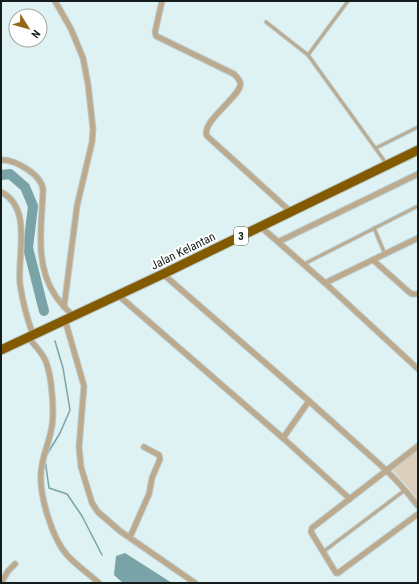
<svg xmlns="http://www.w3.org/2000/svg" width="419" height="584" font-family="'Roboto Condensed',sans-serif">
<rect width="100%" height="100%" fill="#def1f3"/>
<polygon fill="#dbcebb" points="418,448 418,500 407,486 392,470"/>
<polygon fill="#7aa3a7" points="125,553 172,583 123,583 114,575 116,556"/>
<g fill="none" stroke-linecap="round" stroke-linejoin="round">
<g stroke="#7aa3a7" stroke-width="1.5">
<polyline points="46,456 60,433 70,410 63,368 55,341"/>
<polyline points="45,459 49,488 67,494 82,516 102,555"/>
</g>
<polyline stroke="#7aa3a7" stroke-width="10" points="1,175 10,174 25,187 33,206 28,248 44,311"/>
<defs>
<g id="lane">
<polyline points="348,1 308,55 386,163"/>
<polyline points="266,22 308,55"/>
<polyline points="376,148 418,127"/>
<polyline points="374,228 385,254"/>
<polyline points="304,264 418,206"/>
<polyline points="323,552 405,490"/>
</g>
<g id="street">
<polyline points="55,1 71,29 83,58 88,84 93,129 92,142 77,206 64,307"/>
<path d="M 162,1 L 155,32 L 156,36 L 234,74 C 236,76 239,79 240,82 C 245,94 200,121 207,136 L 291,212"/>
<path d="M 1,160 C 15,159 42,175 43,190 C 42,225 34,264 55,295 C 60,303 67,310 73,316"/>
<path d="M 1,192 C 33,208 17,255 20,284 C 22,298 28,321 33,335"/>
<polyline points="261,227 325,283 418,369"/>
<polyline points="280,241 418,174"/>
<polyline points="373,260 409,292 412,294 418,294"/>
<path d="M 163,274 L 309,401 L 376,461 C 392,475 405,489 418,506"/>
<polyline points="325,283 418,238"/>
<polyline points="118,295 283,438 350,499"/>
<polyline points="65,320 84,386 79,447 81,467 92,503 98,512 120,531 195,583"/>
<path d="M 28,337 C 34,345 43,353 46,362 C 52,377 55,415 51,431 C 48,445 42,458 41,472 C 39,495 52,538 67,555 C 76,565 89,574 99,583"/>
<polyline points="283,438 309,401"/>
<polyline points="418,446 312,528 311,532 336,573 338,573 418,514"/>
<polyline points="130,537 149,494 152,478 160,459 159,455 144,447"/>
<polyline points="1,583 8,571 15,564"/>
</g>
<polyline id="highway" points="1,350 163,274 418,150"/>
</defs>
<use href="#lane" stroke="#bacbcc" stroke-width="4.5"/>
<use href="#street" stroke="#bacbcc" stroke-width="7"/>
<use href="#highway" stroke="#bacbcc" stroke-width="11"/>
<use href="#lane" stroke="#bda98c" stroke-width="2.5"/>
<use href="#street" stroke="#bda98c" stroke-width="5"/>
<use href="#highway" stroke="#835a00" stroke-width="9"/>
</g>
<g text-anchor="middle" stroke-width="4" stroke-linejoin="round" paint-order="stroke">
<rect fill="#fff" stroke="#5b6060" stroke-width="1" x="234" y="227" width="14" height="18" rx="3"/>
<g font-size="11" font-weight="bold" fill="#151c1c">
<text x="241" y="240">3</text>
</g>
<g font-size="12" fill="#151c1c" stroke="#fff">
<text transform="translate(183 251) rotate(-26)" y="4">Jalan Kelantan</text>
</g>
</g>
<rect width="419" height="584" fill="none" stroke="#151c1c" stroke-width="4"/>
<g transform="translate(28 28) rotate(127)"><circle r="19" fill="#ffffff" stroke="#a1a4a4"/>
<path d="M0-3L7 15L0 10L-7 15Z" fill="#946814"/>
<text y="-6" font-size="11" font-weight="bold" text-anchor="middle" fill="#151c1c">N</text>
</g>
</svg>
